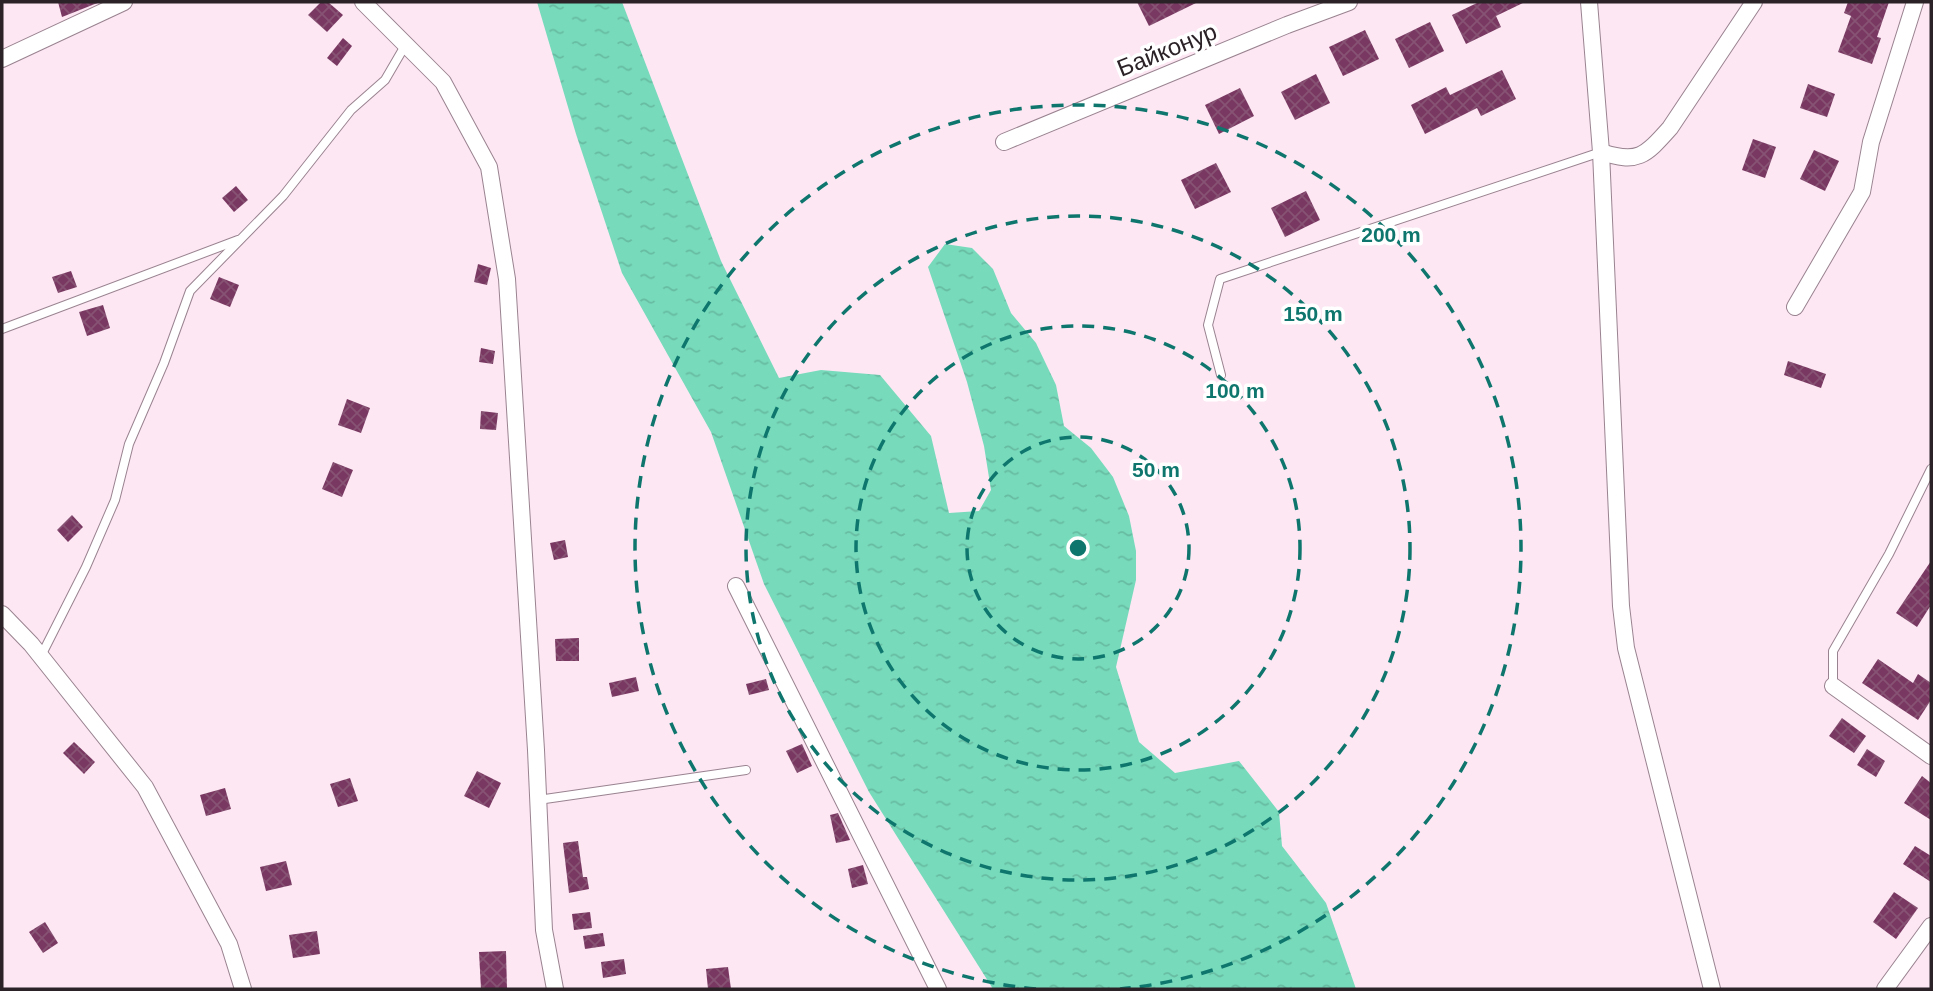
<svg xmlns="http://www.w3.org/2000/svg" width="1933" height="991" font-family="Arial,sans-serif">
<defs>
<pattern id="water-ripples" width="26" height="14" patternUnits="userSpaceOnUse" patternTransform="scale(1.75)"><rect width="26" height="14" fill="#77dabb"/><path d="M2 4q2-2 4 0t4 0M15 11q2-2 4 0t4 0" fill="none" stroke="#67bba1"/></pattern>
<pattern id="building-cross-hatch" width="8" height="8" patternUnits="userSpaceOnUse" patternTransform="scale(1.75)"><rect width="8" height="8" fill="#793861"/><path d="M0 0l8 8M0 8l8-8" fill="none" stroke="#875374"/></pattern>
</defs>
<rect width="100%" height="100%" fill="#fce7f3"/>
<polygon fill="url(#water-ripples)" points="537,2 622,2 721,261 779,378 821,370 880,375 931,436 949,513 979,511 991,490 984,446 967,382 928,267 945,244 972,248 993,269 1011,313 1036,343 1056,385 1064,426 1091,448 1113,477 1129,516 1136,551 1136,580 1116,667 1139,742 1175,773 1239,761 1279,812 1282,846 1326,903 1356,989 993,989 869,792 764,584 711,432 622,273 576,134"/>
<g fill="url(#building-cross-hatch)">
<polygon points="58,2 100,2 62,17"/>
<polygon points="321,2 328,2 343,15 327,32 308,15"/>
<polygon points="1137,2 1198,2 1149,26"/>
<polygon points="1479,2 1525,2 1496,16 1501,27 1466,44 1452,15"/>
<polygon points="1848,2 1889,2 1877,37 1881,38 1872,64 1838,52 1851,16 1844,13"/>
<polygon points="1430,22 1444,51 1409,68 1395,39"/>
<polygon points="1365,30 1379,59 1343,76 1329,47"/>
<polygon points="343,38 352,46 337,66 327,58"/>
<polygon points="1502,70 1516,99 1481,116 1477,108 1425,134 1411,105 1446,87 1450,95"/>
<polygon points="1316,74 1330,103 1295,120 1281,92"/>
<polygon points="1808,84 1835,94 1827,117 1800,108"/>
<polygon points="1240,88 1254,116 1219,134 1205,105"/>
<polygon points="1753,139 1776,147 1765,178 1742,170"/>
<polygon points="1814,150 1839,161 1825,191 1800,179"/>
<polygon points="1216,163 1231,192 1195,209 1181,180"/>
<polygon points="236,186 248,200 234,212 222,198"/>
<polygon points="1306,191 1320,220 1285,237 1271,208"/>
<polygon points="478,264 491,268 487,285 474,282"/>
<polygon points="71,271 77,287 58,293 52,277"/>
<polygon points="219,277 239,285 230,307 210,299"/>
<polygon points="103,305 110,328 87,336 79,312"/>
<polygon points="481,348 495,351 493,364 479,362"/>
<polygon points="1788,361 1826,374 1821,388 1784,375"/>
<polygon points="347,399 370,408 361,433 338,425"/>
<polygon points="481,411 498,413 496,430 480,429"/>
<polygon points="333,462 353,470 342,497 322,489"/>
<polygon points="72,515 83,527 68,542 57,530"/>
<polygon points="565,540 568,557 554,560 550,543"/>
<polygon points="1931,561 1931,605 1917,627 1896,613"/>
<polygon points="579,638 579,661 556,661 555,639"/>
<polygon points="1878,659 1913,683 1918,674 1931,683 1931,700 1918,720 1862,683"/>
<polygon points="636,677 639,691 612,697 609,683"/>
<polygon points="766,679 769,690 749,695 746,684"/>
<polygon points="1842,718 1866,736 1854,753 1829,736"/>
<polygon points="74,742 95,762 84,774 63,753"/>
<polygon points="802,744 812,766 797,773 786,751"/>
<polygon points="1867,749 1885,761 1876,777 1857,765"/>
<polygon points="477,771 501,783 489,808 464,796"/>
<polygon points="1922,776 1931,783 1931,820 1904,803"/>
<polygon points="350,778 358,801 338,807 330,784"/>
<polygon points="225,788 231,809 206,816 200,795"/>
<polygon points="838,813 850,840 836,843 830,815"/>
<polygon points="578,841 583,877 587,877 589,889 569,893 563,843"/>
<polygon points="1915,846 1931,856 1931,882 1903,864"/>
<polygon points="286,861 292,885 266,891 260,867"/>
<polygon points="863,865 868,884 852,888 848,869"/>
<polygon points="1894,892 1918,908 1896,939 1873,922"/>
<polygon points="590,912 592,928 574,930 572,914"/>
<polygon points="45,922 58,943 43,953 29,932"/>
<polygon points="317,931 320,954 293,958 289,935"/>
<polygon points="603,933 605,946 585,949 583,936"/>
<polygon points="506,951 507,989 481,989 479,952"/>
<polygon points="624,959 626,974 603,978 601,962"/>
<polygon points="728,967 731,989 708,989 706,969"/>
</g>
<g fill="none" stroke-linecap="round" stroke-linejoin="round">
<defs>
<g id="lane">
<polyline points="2,329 238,240"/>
<polyline points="1221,375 1208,325 1220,279 1601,152"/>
<polyline points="41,656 86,567 115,500 129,444 164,363 190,291 283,196 351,110 385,80 406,44"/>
<polyline points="1833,686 1833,651 1889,554 1931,469"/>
<polyline points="538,800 746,770"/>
</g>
<g id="street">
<polyline points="363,2 443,82 489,167 507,279 536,750 544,930 555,989"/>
<polyline points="1589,2 1601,152 1621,606 1626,648 1712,989"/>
<polyline points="2,59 124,2"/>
<polyline points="1004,142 1287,25 1349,2"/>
<path d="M 1601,152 C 1638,164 1645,156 1670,128 L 1754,2"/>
<polyline points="1795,307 1862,192 1871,142 1915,2"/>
<polyline points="736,586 938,989"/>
<polyline points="2,614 31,644 145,787 229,944 243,989"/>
<polyline points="1833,686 1931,756"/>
<polyline points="1885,989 1931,926"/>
</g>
</defs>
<use href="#lane" stroke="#9a8390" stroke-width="10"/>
<use href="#street" stroke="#9a8390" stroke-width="18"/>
<use href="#lane" stroke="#fff" stroke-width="8"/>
<use href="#street" stroke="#fff" stroke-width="16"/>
</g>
<g fill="none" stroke="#0f766e" stroke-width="3.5" stroke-dasharray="12 9">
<circle cx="1078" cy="548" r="111"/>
<circle cx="1078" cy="548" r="222"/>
<circle cx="1078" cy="548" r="332"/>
<path d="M1036 989A443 443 0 1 1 1120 989"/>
</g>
<g text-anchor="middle" stroke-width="7" stroke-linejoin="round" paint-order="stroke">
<g font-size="24" fill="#2b2227" stroke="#fff">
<text transform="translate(1167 50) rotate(-22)" y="8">Байконур</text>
</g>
</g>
<circle cx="1078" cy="548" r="10" fill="#0f766e" stroke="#fff" stroke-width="3.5"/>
<g font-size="21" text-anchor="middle" font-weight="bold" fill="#0f766e" stroke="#fff" stroke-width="7" stroke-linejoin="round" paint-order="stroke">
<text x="1391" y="242">200 m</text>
<text x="1313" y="321">150 m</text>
<text x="1235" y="398">100 m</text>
<text x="1156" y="477">50 m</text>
</g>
<rect width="1933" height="991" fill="none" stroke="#2b2227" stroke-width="7"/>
</svg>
